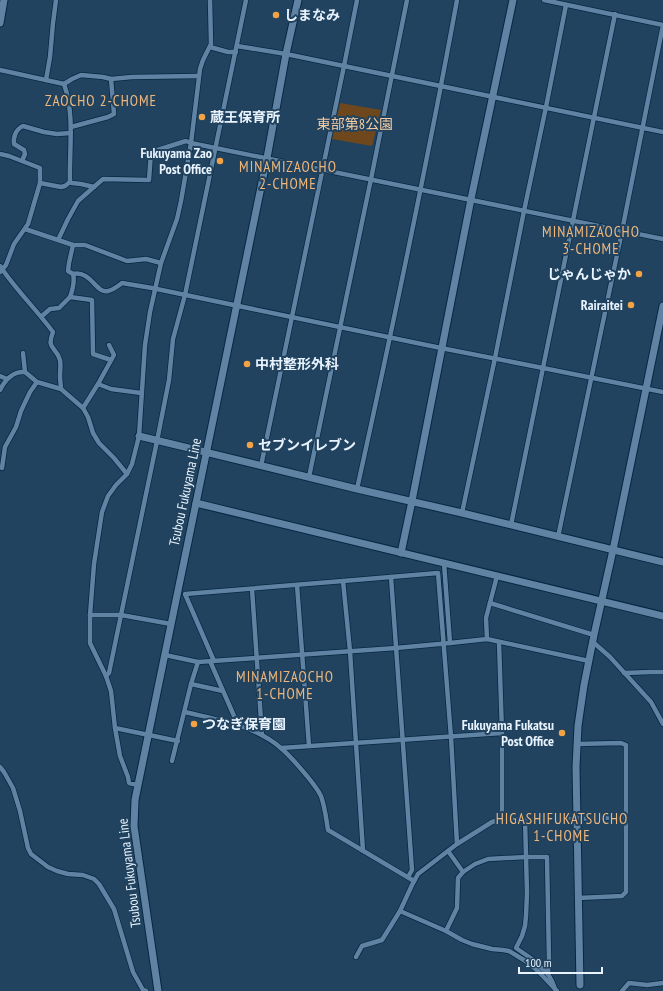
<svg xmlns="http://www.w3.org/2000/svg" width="663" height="991" font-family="'PT Sans Narrow','Noto Sans JP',sans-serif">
<rect width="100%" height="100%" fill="#21435f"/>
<polygon fill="#6e481c" points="340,103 381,110 372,146 332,139"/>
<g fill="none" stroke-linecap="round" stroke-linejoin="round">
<defs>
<g id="street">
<polyline points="544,0 663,25 622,231 558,537"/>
<polyline points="237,46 286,54 663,132"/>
<polyline points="210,47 228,52 236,52"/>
<polyline points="0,70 64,84 72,79 81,75 103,77 111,79 132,77 198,76"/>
<polyline points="46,80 50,57 53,23 56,0"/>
<path d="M 64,84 C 75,115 69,150 70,182 L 72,183 L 81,184 L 94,187"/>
<polyline points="71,127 108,117 114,114 111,79"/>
<polyline points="0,154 9,156 40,168 40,183 28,224 14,244 6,265 0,272"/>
<path d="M 22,161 L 25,154 L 24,150 L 14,144 C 13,137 16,129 23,126 L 44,132 L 57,134 L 71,133"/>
<polyline points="40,183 61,187 65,186 70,182"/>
<polyline points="25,229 73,245 85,245 127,261 146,259 161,263"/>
<polyline points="58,240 68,219 78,201 103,179 149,180 151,152 186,141 191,143 663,239"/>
<path d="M 0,266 C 16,290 36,309 53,332 C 46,350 56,346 60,360 C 61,365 60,371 60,376 C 60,381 61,385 61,389"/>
<path d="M 73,274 C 91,270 96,294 108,291 C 113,290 118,286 122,283 L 152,288 L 441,348 L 543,368 L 663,392"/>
<path d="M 70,297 C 73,289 75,282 73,274 L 68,271 L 69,263 L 73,245"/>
<polyline points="42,316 50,309 59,308 70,297 92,300 93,354 111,360"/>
<polyline points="23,353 25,372 37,382 61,389 83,408 88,417 93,433 99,443 114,458 127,474"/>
<polyline points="0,376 7,379"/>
<polyline points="98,384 114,355 109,345"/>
<path d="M 0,390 C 5,380 13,371 25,372"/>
<polyline points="83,408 98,384 111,389 141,393"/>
<polyline points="261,466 344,66 357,0"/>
<polyline points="2,468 5,447 16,427 21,411 30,392 37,382"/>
<polyline points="309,477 371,179 407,0"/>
<path d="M 357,489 C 393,326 427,164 457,0"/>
<polyline points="462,513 495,358 524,211 546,107 566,5"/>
<polyline points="511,525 615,14"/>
<polyline points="444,563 450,643 487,639 589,661"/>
<polyline points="391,577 412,870 408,877"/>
<polyline points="343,581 350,651 363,851"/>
<polyline points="297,585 309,746"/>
<polyline points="252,589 262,735"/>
<polyline points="490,603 594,635"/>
<polyline points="90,615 121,615 171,624"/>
<polyline points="487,639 486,618 497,576"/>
<polyline points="499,642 502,733 502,819"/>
<polyline points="593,642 610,657 651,702 663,724"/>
<polyline points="165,655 198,662 191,684 172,761"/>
<polyline points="210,661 238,725"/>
<polyline points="214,661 185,594 343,581 438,573 451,737 457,844"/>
<polyline points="198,662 396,648 450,643"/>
<polyline points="624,673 651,672 663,672"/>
<polyline points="106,676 109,673 157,441 169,380 173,339 185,295 246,0"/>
<polyline points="191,684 223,691"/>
<path d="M 185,712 C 218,720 255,725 282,749 C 289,755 295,762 301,769 C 308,777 316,786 321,796 C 325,807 326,818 328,830 L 414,881"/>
<polyline points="115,728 178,741"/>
<polyline points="577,744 621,743 626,745 626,892 622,896 578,898"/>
<polyline points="281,748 502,733"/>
<polyline points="0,767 4,772 13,788 20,811 28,848 31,854 48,867 57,871 68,874 83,875 94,879 99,884 114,909 133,972 143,990 146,991"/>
<polyline points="138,785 129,783 128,777 120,756 115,728 111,691 106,676 90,643 90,615 94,564 102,512 108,496 116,485 127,474 132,464 139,436 145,345 150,312 161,263 177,219 181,201 191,143 200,69 203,60 211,44 210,0"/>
<polyline points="525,819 527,893 526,916 525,926 522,936 516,948 532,959 548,974"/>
<polyline points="448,851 463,872"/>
<polyline points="400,911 446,931 462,940 472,944 492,949 503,950 509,951 527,962 538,971 557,991"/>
<polyline points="446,931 457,908 458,878 463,872 475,864 488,859 526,857 547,857 549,960 548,974 552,981 555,989"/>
<polyline points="356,957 362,946 382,940 400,911 412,885 418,874 457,844 492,822 502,819 577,819 626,817"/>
<polyline points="622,991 629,983 647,985 663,983"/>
</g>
<g id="secondary">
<polyline points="0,23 4,0"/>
<polyline points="139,436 357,489 462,513 663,562"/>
<polyline points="196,503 663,616"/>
<polyline points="401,553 412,501 471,199 513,0"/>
<polyline points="580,985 576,767 578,726 584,685 594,635 613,550 663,306"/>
<polyline points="158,991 134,826 135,800 138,785 267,158 286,54 298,0"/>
</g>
</defs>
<use href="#street" stroke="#052843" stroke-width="6"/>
<use href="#secondary" stroke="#052843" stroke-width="9"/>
<use href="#street" stroke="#6083a3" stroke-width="4.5"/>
<use href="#secondary" stroke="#6083a3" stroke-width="7"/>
</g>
<g fill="#f4a344" stroke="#21435f" stroke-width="1.5">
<circle cx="276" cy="15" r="4"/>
<circle cx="202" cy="117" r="4"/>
<circle cx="220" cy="161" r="4"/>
<circle cx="639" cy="274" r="4"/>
<circle cx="631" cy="305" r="4"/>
<circle cx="247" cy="364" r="4"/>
<circle cx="250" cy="445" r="4"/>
<circle cx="194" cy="724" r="4"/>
<circle cx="562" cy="733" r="4"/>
</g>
<g text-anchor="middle" stroke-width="4" stroke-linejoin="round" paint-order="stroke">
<g font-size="14" font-weight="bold" fill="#e8f3fe" stroke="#21435f" text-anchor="start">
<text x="284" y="20">しまなみ</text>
<text x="210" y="122">蔵王保育所</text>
<text x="212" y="158" text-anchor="end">Fukuyama Zao<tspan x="212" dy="16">Post Office</tspan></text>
<text x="631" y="279" text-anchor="end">じゃんじゃか</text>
<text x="623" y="310" text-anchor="end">Rairaitei</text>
<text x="255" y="369">中村整形外科</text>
<text x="258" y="450">セブンイレブン</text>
<text x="202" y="729">つなぎ保育園</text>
<text x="554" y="730" text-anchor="end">Fukuyama Fukatsu<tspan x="554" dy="16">Post Office</tspan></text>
</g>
<g font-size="14" fill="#f7cca0" stroke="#21435f">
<text x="355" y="129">東部第8公園</text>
</g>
<g font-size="14" fill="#e8f3fe" stroke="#21435f">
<text transform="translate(185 492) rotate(-78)" y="5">Tsubou Fukuyama Line</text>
<text transform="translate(129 873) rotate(-97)" y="5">Tsubou Fukuyama Line</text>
</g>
<g font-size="15" letter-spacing="1" fill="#efb77c" stroke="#21435f">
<text x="101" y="106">ZAOCHO 2-CHOME</text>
<text x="288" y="172">MINAMIZAOCHO<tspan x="288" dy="17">2-CHOME</tspan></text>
<text x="591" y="237">MINAMIZAOCHO<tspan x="591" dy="17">3-CHOME</tspan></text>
<text x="285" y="682">MINAMIZAOCHO<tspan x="285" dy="17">1-CHOME</tspan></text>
<text x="562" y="824">HIGASHIFUKATSUCHO<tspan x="562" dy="17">1-CHOME</tspan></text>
</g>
</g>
<path d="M519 967v6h83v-6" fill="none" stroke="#e8f3fe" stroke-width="2"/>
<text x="525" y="967" font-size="12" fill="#e8f3fe" stroke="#21435f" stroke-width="3" paint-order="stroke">100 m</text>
</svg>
